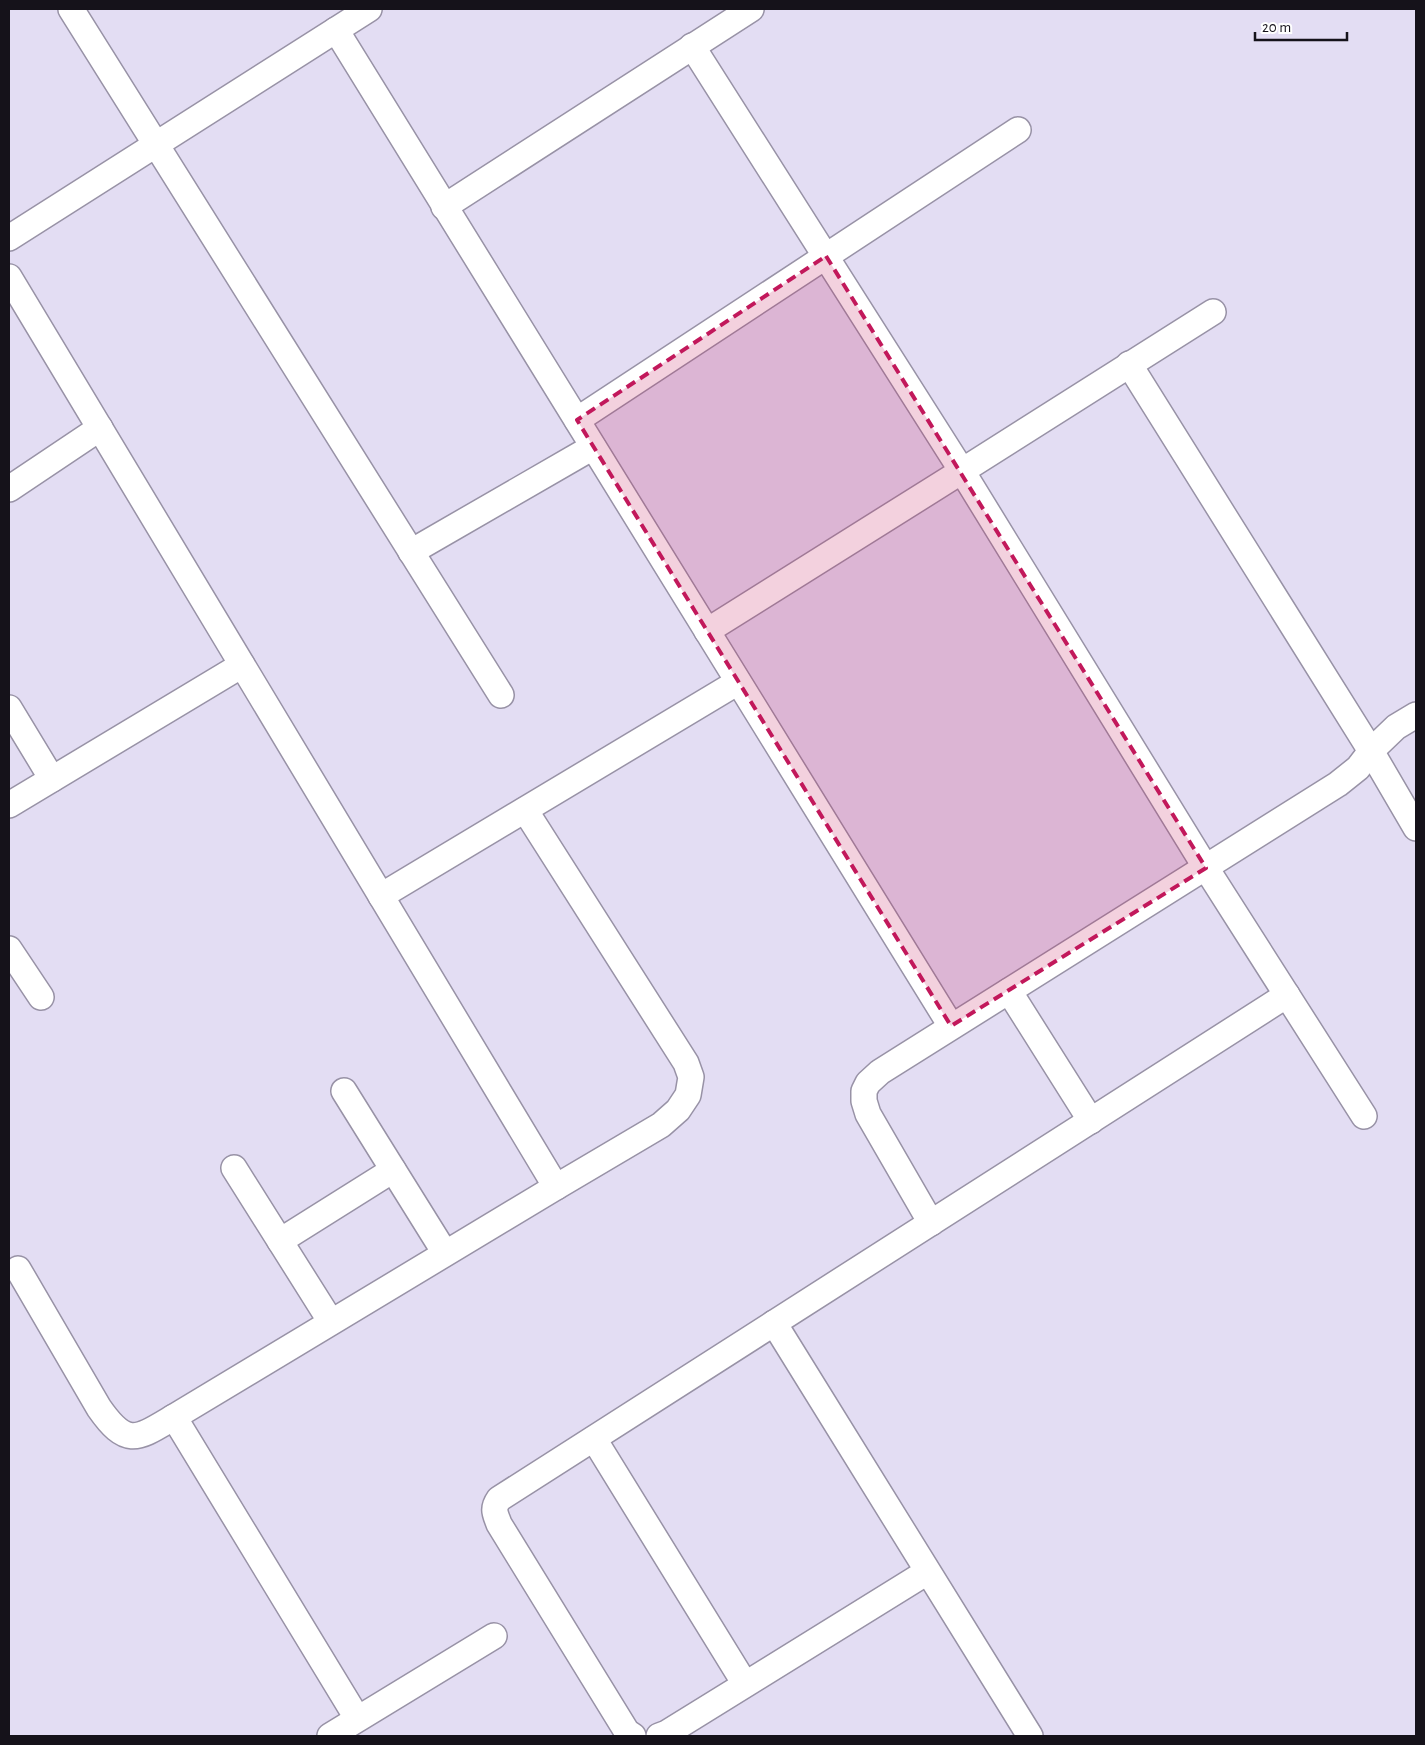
<svg xmlns="http://www.w3.org/2000/svg" width="1425" height="1745" font-family="'Alegreya Sans',sans-serif">
<rect width="100%" height="100%" fill="#e3ddf3"/>
<g fill="none" stroke-linecap="round" stroke-linejoin="round">
<defs>
<g id="street">
<polyline points="71,9 501,695"/>
<polyline points="336,30 951,1026"/>
<polyline points="692,46 962,471 1206,868 1364,1116"/>
<polyline points="444,207 751,9"/>
<polyline points="9,238 369,9"/>
<polyline points="9,277 556,1187"/>
<polyline points="1129,364 1371,751 1416,828"/>
<polyline points="577,420 1018,130"/>
<polyline points="9,489 100,428"/>
<polyline points="411,552 593,447"/>
<polyline points="707,631 962,471 1213,312"/>
<polyline points="9,708 52,779"/>
<polyline points="9,805 242,665"/>
<polyline points="381,896 738,682"/>
<polyline points="9,949 41,997"/>
<polyline points="1009,991 1091,1121"/>
<polyline points="344,1091 445,1253"/>
<polyline points="234,1168 331,1322"/>
<polyline points="931,1223 868,1114 864,1101 864,1091 868,1083 880,1072 1338,784 1358,768 1371,751 1396,727 1416,715"/>
<polyline points="280,1241 393,1170"/>
<path d="M 18,1269 L 99,1408 C 127,1448 137,1439 174,1417 L 556,1187 L 661,1125 L 678,1110 L 688,1095 L 691,1077 L 686,1063 L 525,810"/>
<polyline points="774,1323 1030,1736"/>
<polyline points="174,1417 357,1718"/>
<polyline points="594,1439 745,1684"/>
<polyline points="330,1736 494,1636"/>
<path d="M 633,1736 L 627,1732 L 499,1524 C 495,1513 492,1509 499,1499 L 1287,995"/>
<polyline points="659,1736 667,1733 927,1572"/>
</g>
</defs>
<use href="#street" stroke="#9892a6" stroke-width="28"/>
<use href="#street" stroke="#fff" stroke-width="25"/>
</g>
<path fill="#c2185b" fill-opacity="0.2" stroke="#c2185b" stroke-width="4" stroke-dasharray="10 6" stroke-linejoin="round" d="M 826,256 L 1206,868 L 951,1026 L 577,420 Z"/>
<rect width="1425" height="1745" fill="none" stroke="#15121a" stroke-width="20"/>
<path d="M1255 32v8h92v-8" fill="none" stroke="#15121a" stroke-width="2.5"/>
<text x="1262" y="32" font-size="15" fill="#15121a" stroke="#ffffff" stroke-width="4" paint-order="stroke">20 m</text>
</svg>
